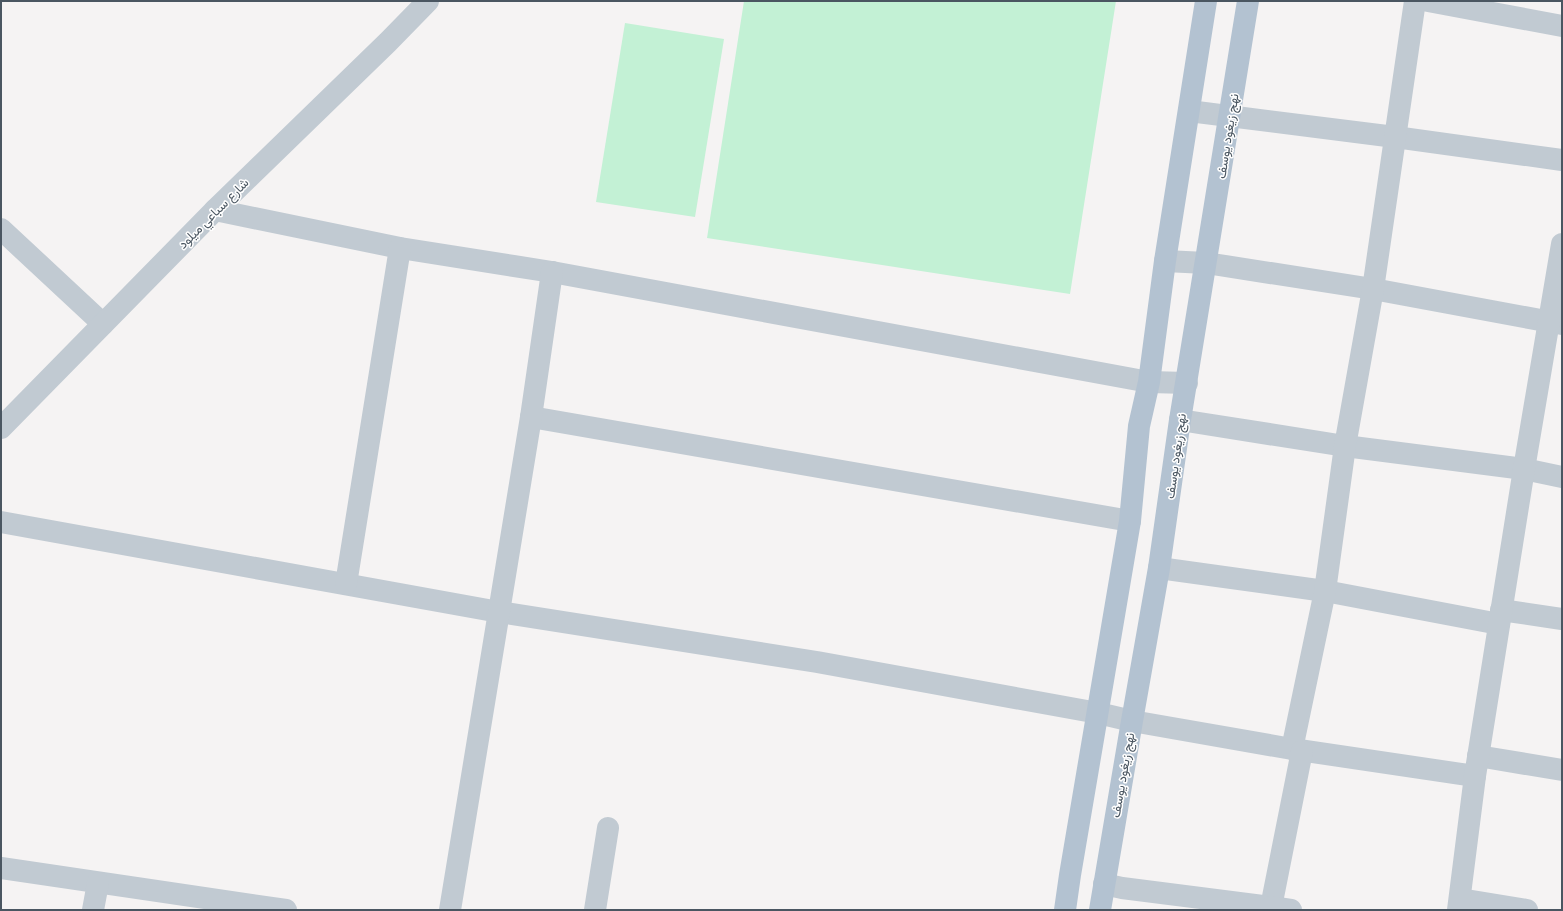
<svg xmlns="http://www.w3.org/2000/svg" width="1563" height="911" font-family="Overpass,Vazirmatn,sans-serif">
<rect width="100%" height="100%" fill="#f5f3f3"/>
<g fill="#c3f1d5">
<polygon points="744,1 1116,1 1070,294 707,238"/>
<polygon points="625,23 724,39 695,217 596,202"/>
</g>
<g fill="none" stroke-linecap="round" stroke-linejoin="round">
<g stroke="#c1cad2" stroke-width="22">
<polyline points="1428,1 1562,26"/>
<polyline points="1189,111 1395,137 1562,160"/>
<polyline points="215,210 400,248 552,272 1149,382 1187,383"/>
<polyline points="1,229 103,324"/>
<polyline points="1165,261 1206,263 1373,289 1562,324"/>
<polyline points="531,417 1130,521"/>
<polyline points="1180,420 1345,446 1524,469 1562,477"/>
<polyline points="1,428 215,210 388,42 428,1"/>
<polyline points="1,522 499,612 817,662 1098,713 1132,721 1292,749 1475,776"/>
<polyline points="1159,568 1325,591 1499,624"/>
<polyline points="346,584 400,248"/>
<polyline points="1501,610 1562,619"/>
<polyline points="1292,749 1325,591 1345,446 1373,289 1415,1"/>
<polyline points="1478,756 1562,770"/>
<polyline points="1,868 286,910"/>
<polyline points="1104,884 1122,888 1271,907 1302,751"/>
<polyline points="1460,899 1527,910"/>
<polyline points="1271,907 1291,910"/>
<polyline points="93,910 98,883"/>
<polyline points="450,910 531,417 552,272"/>
<polyline points="595,910 608,828"/>
<polyline points="1458,910 1475,776 1524,469 1562,244"/>
</g>
<g stroke="#b3c2d1" stroke-width="22">
<polyline points="1065,910 1070,875 1130,521 1139,426 1149,382 1165,261 1206,1"/>
<polyline points="1100,910 1132,721 1159,568 1180,420 1248,1"/>
</g>
</g>
<g text-anchor="middle" stroke-width="3" stroke-linejoin="round" paint-order="stroke">
<g font-size="13" fill="#4a5661" stroke="#fff">
<text transform="translate(1227 136) rotate(-81)" y="5">نهج زيغود يوسف</text>
<text transform="translate(213 213) rotate(-45)" y="5">شارع سباعي ميلود</text>
<text transform="translate(1175 456) rotate(-82)" y="5">نهج زيغود يوسف</text>
<text transform="translate(1122 775) rotate(-80)" y="5">نهج زيغود يوسف</text>
</g>
</g>
<rect width="1563" height="911" fill="none" stroke="#4a5661" stroke-width="4"/>
</svg>
